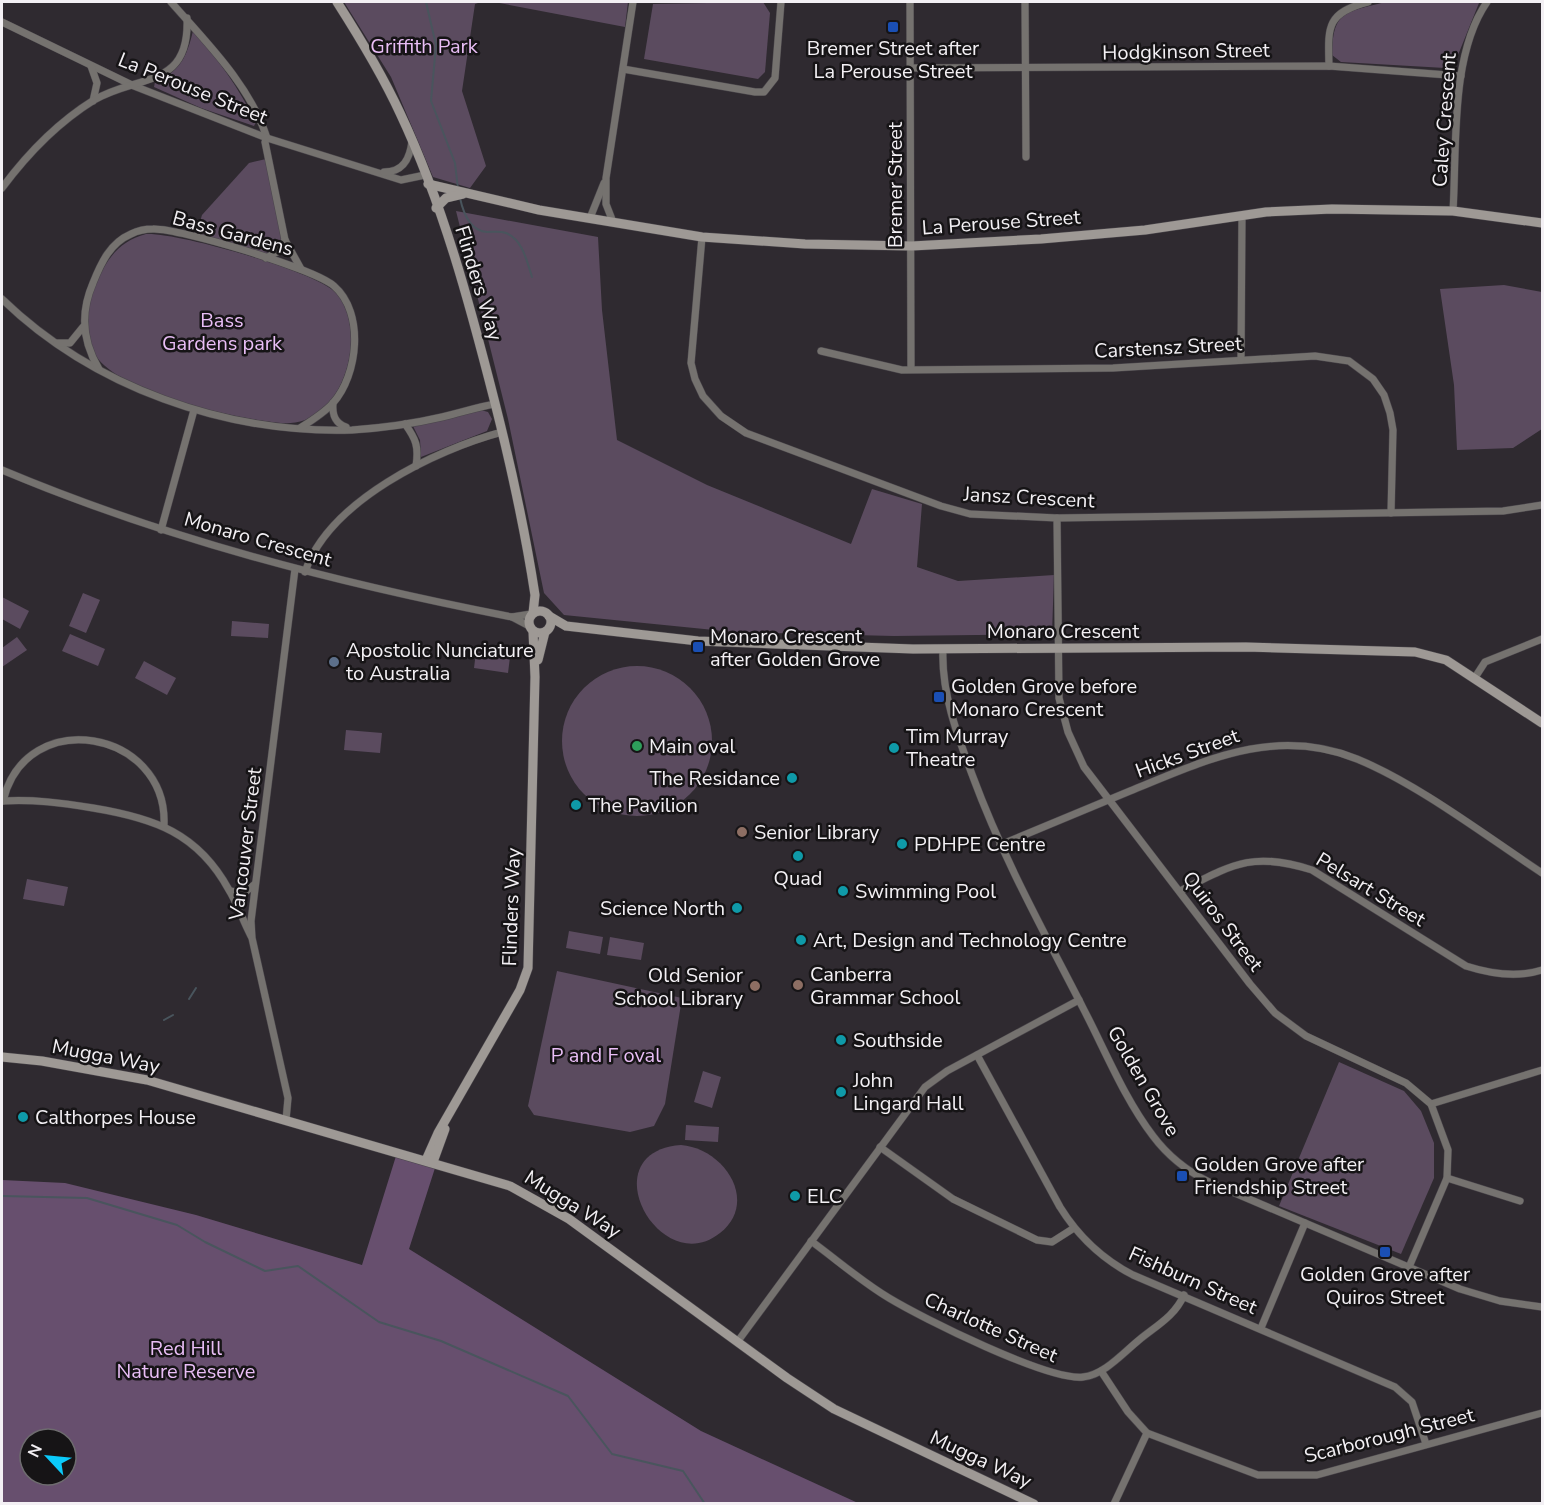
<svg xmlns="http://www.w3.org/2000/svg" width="1544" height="1505" font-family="'Nunito Sans',sans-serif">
<rect width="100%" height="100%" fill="#2f2a30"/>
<g fill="#5b4b5f">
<polygon points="344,2 481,2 475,4 462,91 486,166 470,188 433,177 391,77"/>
<polygon points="494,2 628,2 625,27"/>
<polygon points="763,2 770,13 765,72 758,79 644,59 653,4"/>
<path d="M 1385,2 L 1479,2 L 1479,3 L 1456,60 L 1445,68 L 1341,62 L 1332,55 C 1333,10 1345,13 1385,2 Z"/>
<path d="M 193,31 C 218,58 239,89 256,122 L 254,126 L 201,108 L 154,87 L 155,82 C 180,72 187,56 193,31 Z"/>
<polygon points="266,159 282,239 276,249 263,254 196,235 202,215 249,163"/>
<polygon points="456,211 598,237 602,310 617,440 707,485 851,544 872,489 922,504 917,567 958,581 1054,575 1052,634 894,636 734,632 564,615 544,593 508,419"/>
<path d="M 146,234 C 176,232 321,272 338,295 C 365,331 348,404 305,420 C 291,425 278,423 264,421 C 223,415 115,391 94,353 C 83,333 87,304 96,283 C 107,259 119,241 146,234 Z"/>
<polygon points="1504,285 1542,292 1542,429 1513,448 1457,450 1454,385 1440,289"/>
<polygon points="481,410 488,412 492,419 487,431 421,457 420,440 413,426"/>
<polygon points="83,593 100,600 86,633 69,626"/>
<polygon points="2,597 29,611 20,629 2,619"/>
<polygon points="232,621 269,624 268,638 231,636"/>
<polygon points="70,634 105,649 98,666 62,651"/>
<polygon points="17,637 27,650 2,667 2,648"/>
<polygon points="476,652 510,657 508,673 474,668"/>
<polygon points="144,661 176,678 167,695 135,678"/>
<circle cx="637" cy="741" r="75"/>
<polygon points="346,730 382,733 380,753 344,750"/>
<polygon points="27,879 68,887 64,906 23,899"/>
<polygon points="569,931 603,937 600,954 566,948"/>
<polygon points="610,937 644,943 641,960 607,955"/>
<polygon points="557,971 682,998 665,1104 654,1126 630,1132 534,1115 528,1106"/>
<polygon points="1339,1062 1404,1091 1421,1111 1434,1143 1434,1178 1401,1254 1279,1206"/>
<polygon points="703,1071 721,1077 712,1108 694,1102"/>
<polygon points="686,1125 719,1127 718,1142 685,1140"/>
<path d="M 681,1145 C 723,1148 760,1201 720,1233 C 660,1281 589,1152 681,1145 Z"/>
</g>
<path fill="#674f6e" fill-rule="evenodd" d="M 396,1156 L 435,1168 L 409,1249 L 701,1431 L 858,1503 L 2,1504 L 2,1180 L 65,1183 L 196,1215 L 362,1265 ZM 30,1439 L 66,1439 L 66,1475 L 30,1475 Z"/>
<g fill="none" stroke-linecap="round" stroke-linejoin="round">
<g stroke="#49555d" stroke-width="2">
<polyline points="426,2 436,45 431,101 455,163 458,189"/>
<path d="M 460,198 C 463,212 470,231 487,232 C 494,232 500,231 506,233 C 523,240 527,262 532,277"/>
<polyline points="189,999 196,988"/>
<polyline points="164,1020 173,1015"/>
<polyline points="2,1196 87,1198 177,1225 205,1242 265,1271 298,1266 379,1322 441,1341 568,1396 612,1454 683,1471 705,1504"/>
</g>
<defs>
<g id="street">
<path d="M 171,2 C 206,42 250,85 267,138 L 265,142 L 285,240 L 301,269"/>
<polyline points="910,2 911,369"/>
<polyline points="1025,2 1026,157"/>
<polyline points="2,22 134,86 267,138 401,180 425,175"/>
<polyline points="91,66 97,83 93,101"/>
<path d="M 1329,66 C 1328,27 1326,13 1368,2"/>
<polyline points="911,68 1329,66 1461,76"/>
<polyline points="623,69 755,92 764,92 775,78 781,2"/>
<path d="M 384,172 C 404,172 410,158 412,141"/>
<path d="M 2,188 C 28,153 57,123 94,100 C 138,74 190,89 187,18"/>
<path d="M 1453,211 C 1457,147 1450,55 1487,2"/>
<polyline points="590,218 604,183"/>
<polyline points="613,222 606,204 606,178 633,2"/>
<polyline points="702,237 691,363 695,379 703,396 721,416 746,433 941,506 970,514 1057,518 1503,511 1542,505"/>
<polyline points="266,258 277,252 285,240"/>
<path d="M 2,299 C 93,387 225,434 352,430 C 382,428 412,424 442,417 C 460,413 477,407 495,404"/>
<polyline points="57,343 70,343 83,327"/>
<polyline points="821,351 902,370 1113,368 1315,356 1349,361 1373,379 1384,395 1390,413 1393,430 1391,513"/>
<polyline points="1241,360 1242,216"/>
<path d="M 99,369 C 82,341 80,313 93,283 C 101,263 110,243 131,234 C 137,231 146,229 153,229 C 179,228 315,269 334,286 C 365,313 358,375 333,403 C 324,413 311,421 300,428"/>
<path d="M 333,403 C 332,415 335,423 346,427"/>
<path d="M 405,424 C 416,439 419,447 416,466"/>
<path d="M 2,470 C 166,539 337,583 512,617 L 529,626"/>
<polyline points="1057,518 1059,698 1068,732 1084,767 1250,984 1275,1013 1306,1036 1406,1083 1431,1104 1448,1150 1447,1178 1409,1267"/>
<polyline points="161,530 194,410"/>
<path d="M 305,572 C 329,501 435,450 502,432"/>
<polyline points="512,617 531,614"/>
<path d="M 943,649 C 941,693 958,737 973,777 C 1003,858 1044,932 1083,1008 C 1105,1050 1124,1098 1153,1136 C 1168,1156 1187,1171 1209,1182 L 1460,1289 L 1500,1301 L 1542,1307"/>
<polyline points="1474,679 1485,662 1542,639"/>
<path d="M 2,801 C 33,799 62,803 93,808 C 154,818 198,833 229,890 C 238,905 243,921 251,936"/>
<path d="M 3,801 C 26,704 168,730 164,825"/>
<path d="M 1000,845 C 1043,827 1087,809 1130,791 C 1206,760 1275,726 1357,759 C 1418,784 1486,836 1542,873"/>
<polyline points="230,891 244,893 255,884"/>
<path d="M 1180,891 C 1233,864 1253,851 1312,870 L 1466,966 C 1491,974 1517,978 1542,970"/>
<path d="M 977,1055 L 1060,1207 C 1078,1236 1102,1259 1133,1275 L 1395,1387 L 1412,1402 L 1426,1444"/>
<polyline points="1431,1104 1542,1070"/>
<polyline points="286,1120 288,1098 252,938 251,921 295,569"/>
<polyline points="880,1147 953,1199 1037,1240 1052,1242 1074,1228"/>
<polyline points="1447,1178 1520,1201"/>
<path d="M 811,1241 C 837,1260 862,1282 889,1298 C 922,1318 1048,1381 1083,1377 C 1104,1375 1123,1353 1139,1340 C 1156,1326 1175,1316 1184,1295"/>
<polyline points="1261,1328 1305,1223"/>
<polyline points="738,1341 925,1087 947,1071 1079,1000"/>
<polyline points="1101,1371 1128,1412 1147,1433 1258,1475 1317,1475 1542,1413"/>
<polyline points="1114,1504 1147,1433"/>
</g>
<g id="secondary">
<path d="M 337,2 C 360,38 382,74 400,113 C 443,204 470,305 495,403 C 511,466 525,530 535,595 L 533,613"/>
<polyline points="428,184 539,210 702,237 805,244 912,246 1041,239 1145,230 1266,212 1332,209 1453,211 1542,223"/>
<polyline points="436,208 446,198 463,194"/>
<circle cx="540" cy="622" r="11"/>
<polyline points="549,616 566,626 698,641 913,649 1246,647 1415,652 1446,660 1542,723"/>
<polyline points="538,660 545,632"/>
<polyline points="2,1057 42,1061 147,1080 510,1186 569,1219 787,1378 834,1409 1034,1504"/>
<polyline points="426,1160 438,1133 520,990 528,968 535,677 533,631"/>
<polyline points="433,1162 445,1129"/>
</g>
</defs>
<use href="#street" stroke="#4a464b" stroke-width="8"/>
<use href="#secondary" stroke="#4a464b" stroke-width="10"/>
<use href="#street" stroke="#75726f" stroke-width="7"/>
<use href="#secondary" stroke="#9e9995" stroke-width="9"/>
</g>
<g fill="#1a4fb4" stroke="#161416" stroke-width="2">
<rect x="887" y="21" width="12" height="12" rx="3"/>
<rect x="692" y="641" width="12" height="12" rx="3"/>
<rect x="933" y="691" width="12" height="12" rx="3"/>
<rect x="1176" y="1170" width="12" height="12" rx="3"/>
<rect x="1379" y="1246" width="12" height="12" rx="3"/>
</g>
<circle fill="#5c6f8a" stroke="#161416" stroke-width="2" cx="334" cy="662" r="6"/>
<circle fill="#2e9e5b" stroke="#161416" stroke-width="2" cx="637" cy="746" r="6"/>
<g fill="#0f9aa8" stroke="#161416" stroke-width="2">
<circle cx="894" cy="748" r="6"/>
<circle cx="792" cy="778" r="6"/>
<circle cx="576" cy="805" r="6"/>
<circle cx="902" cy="844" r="6"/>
<circle cx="798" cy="856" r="6"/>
<circle cx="843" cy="891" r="6"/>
<circle cx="737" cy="908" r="6"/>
<circle cx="801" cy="940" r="6"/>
<circle cx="841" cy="1040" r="6"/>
<circle cx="841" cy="1092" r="6"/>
<circle cx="23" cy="1117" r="6"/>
<circle cx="795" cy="1196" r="6"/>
</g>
<g fill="#8d6e63" stroke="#161416" stroke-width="2">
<circle cx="742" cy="832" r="6"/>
<circle cx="798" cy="985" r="6"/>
<circle cx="755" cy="986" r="6"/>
</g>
<g text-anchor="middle" stroke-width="5" stroke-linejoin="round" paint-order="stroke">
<g font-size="20" fill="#e9bef6" stroke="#161416">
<text x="424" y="53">Griffith Park</text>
<text x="222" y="327">Bass<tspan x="222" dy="23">Gardens park</tspan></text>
<text x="606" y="1062">P and F oval</text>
<text x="186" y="1355">Red Hill<tspan x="186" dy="23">Nature Reserve</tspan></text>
</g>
<g font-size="20" fill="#f3f0f4" stroke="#161416" text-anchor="start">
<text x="893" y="55" text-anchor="middle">Bremer Street after<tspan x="893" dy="23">La Perouse Street</tspan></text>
<text x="710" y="643">Monaro Crescent<tspan x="710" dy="23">after Golden Grove</tspan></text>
<text x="346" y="657">Apostolic Nunciature<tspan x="346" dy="23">to Australia</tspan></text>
<text x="951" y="693">Golden Grove before<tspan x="951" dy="23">Monaro Crescent</tspan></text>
<text x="906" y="743">Tim Murray<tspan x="906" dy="23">Theatre</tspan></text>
<text x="649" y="753">Main oval</text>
<text x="780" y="785" text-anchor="end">The Residance</text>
<text x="588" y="812">The Pavilion</text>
<text x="754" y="839">Senior Library</text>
<text x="914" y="851">PDHPE Centre</text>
<text x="798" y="885" text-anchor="middle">Quad</text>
<text x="855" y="898">Swimming Pool</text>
<text x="725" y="915" text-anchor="end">Science North</text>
<text x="813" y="947">Art, Design and Technology Centre</text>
<text x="810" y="981">Canberra<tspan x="810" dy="23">Grammar School</tspan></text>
<text x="743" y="982" text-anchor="end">Old Senior<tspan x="743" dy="23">School Library</tspan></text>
<text x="853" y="1047">Southside</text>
<text x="853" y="1087">John<tspan x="853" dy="23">Lingard Hall</tspan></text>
<text x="35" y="1124">Calthorpes House</text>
<text x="1194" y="1171">Golden Grove after<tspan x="1194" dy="23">Friendship Street</tspan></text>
<text x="807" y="1203">ELC</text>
<text x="1385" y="1281" text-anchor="middle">Golden Grove after<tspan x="1385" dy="23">Quiros Street</tspan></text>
</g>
<g font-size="20" fill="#f3f0f4" stroke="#161416">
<text transform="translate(1186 51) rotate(-1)" y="7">Hodgkinson Street</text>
<text transform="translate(193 88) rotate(22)" y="7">La Perouse Street</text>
<text transform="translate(1444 120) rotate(-86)" y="7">Caley Crescent</text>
<text transform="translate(895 185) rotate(-90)" y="7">Bremer Street</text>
<text transform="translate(1001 222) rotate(-4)" y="7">La Perouse Street</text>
<text transform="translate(233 233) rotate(15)" y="7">Bass Gardens</text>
<text transform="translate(479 283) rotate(73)" y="7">Flinders Way</text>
<text transform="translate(1168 347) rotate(-3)" y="7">Carstensz Street</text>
<text transform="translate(1029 497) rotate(3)" y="7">Jansz Crescent</text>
<text transform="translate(258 539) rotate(16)" y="7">Monaro Crescent</text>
<text x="1063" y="638">Monaro Crescent</text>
<text transform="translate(1187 753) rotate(-20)" y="7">Hicks Street</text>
<text transform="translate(245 844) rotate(-83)" y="7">Vancouver Street</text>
<text transform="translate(1371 889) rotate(31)" y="7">Pelsart Street</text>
<text transform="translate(511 907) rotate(-88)" y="7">Flinders Way</text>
<text transform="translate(1223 921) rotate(53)" y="7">Quiros Street</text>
<text transform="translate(106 1056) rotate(11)" y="7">Mugga Way</text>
<text transform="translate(1144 1081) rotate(60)" y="7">Golden Grove</text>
<text transform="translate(573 1204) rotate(32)" y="7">Mugga Way</text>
<text transform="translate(1193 1280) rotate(24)" y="7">Fishburn Street</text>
<text transform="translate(991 1327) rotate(24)" y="7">Charlotte Street</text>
<text transform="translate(1389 1435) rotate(-14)" y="7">Scarborough Street</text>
<text transform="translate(981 1459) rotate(25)" y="7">Mugga Way</text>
</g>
</g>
<rect width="1544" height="1505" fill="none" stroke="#f3f0f4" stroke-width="6"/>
<g transform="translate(48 1457) rotate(296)"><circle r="28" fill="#161416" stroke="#6e6c6f" stroke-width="1.5"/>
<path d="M0-4.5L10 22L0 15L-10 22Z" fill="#0bcafa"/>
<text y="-9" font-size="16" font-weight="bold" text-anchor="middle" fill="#f3f0f4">N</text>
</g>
</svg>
